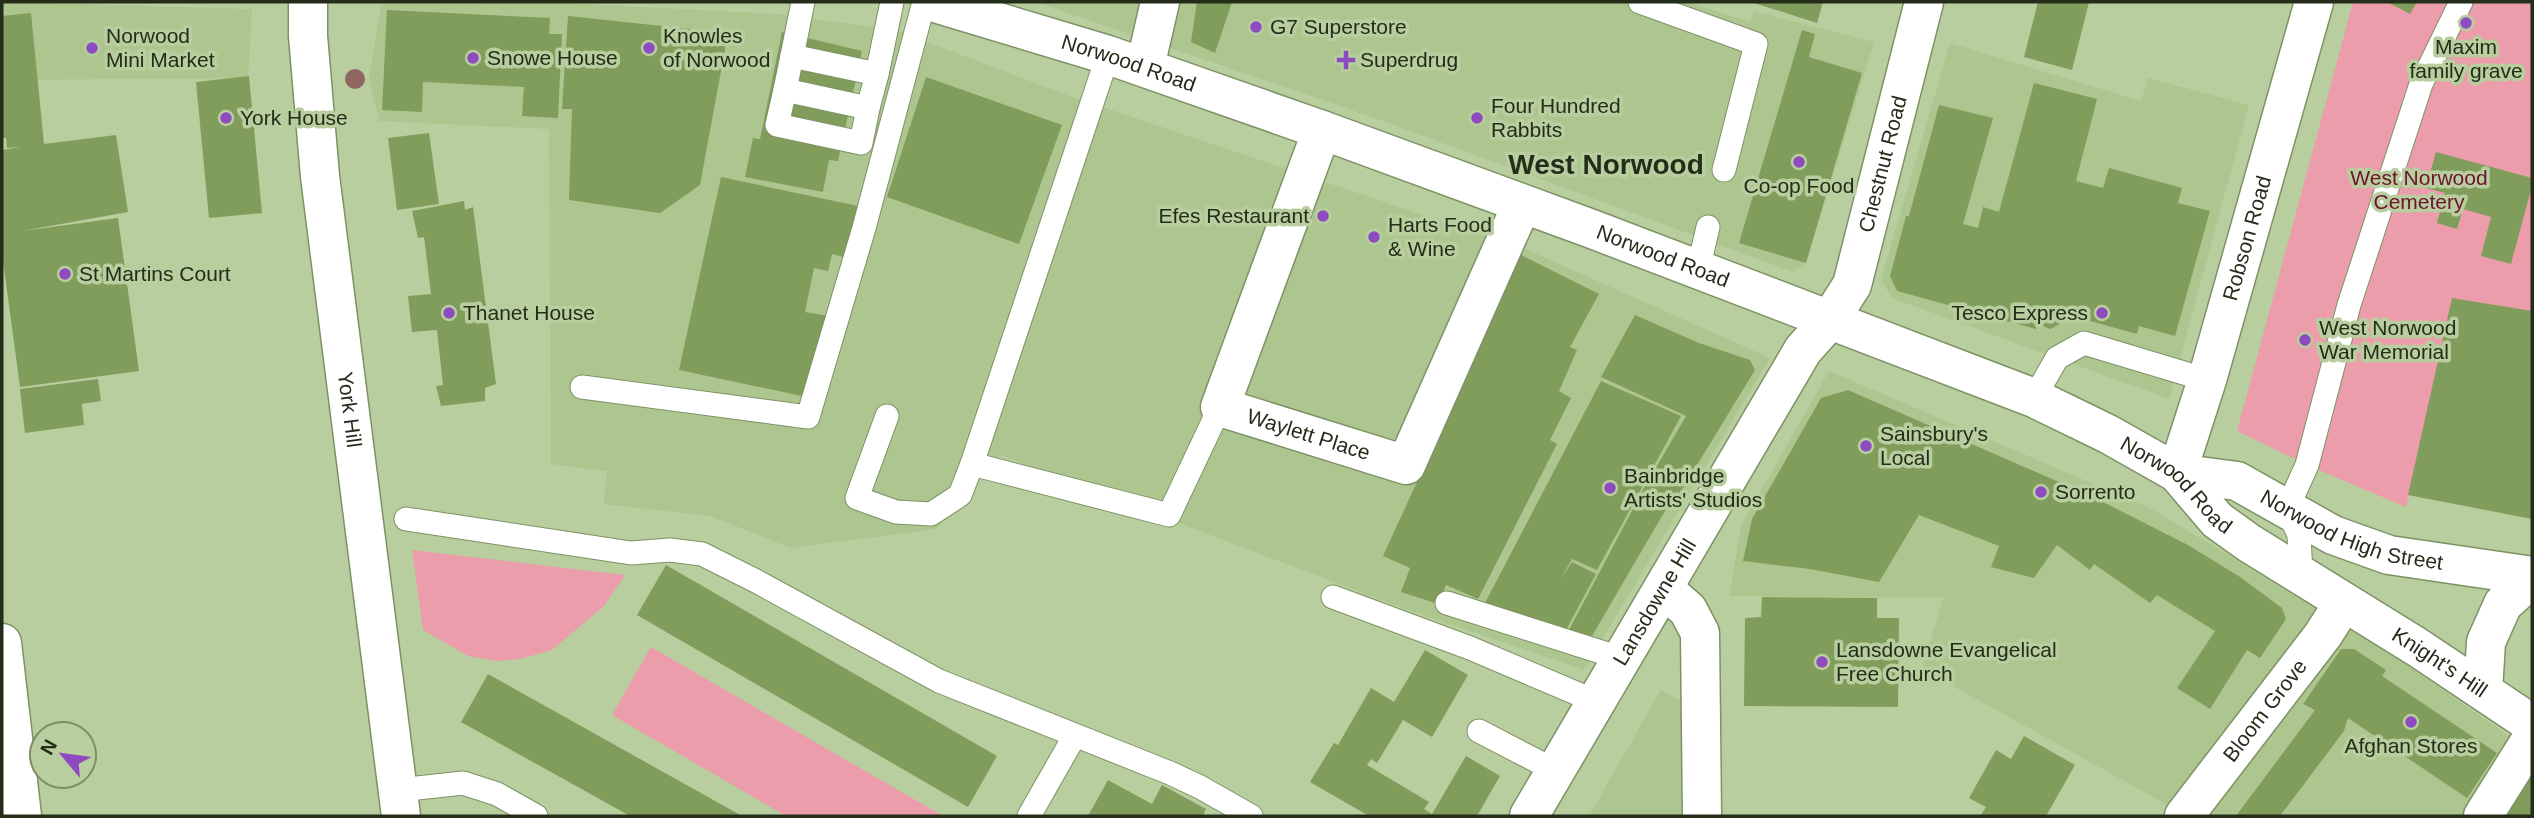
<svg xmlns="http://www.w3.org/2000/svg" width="2534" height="818" font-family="Arial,sans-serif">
<rect width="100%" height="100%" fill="#b8ce9e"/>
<g fill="#adc68f">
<polygon points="2,2 252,9 248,78 2,80"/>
<polygon points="1036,2 1688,2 1750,22 1754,11 1874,42 1806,263 1793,272 1372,117"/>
<polygon points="564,3 779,14 899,31 1064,94 1530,251 1770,358 1584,670 1402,608 1001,455 936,529 791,548 710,516 604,504 607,471 551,464 549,129 379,121 369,79 381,4"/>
<polygon points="1950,43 2141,101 2148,78 2249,105 2169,399 1892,298 1881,280"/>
<polygon points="1829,371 2152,509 2397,658 2532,752 2532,816 2175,816 2164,803 1922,669 1943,598 1729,596 1741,526"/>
<polygon points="1661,690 1681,701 1681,816 1589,816"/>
</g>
<g fill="#ec9dab">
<polygon points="2353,2 2532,2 2532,311 2452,299 2406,507 2307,465 2237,431"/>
<polygon points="412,550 625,575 604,606 552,650 520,659 497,661 468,656 423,630"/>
<polygon points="651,647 943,816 786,816 612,715"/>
</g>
<g fill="#809d5b">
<polygon points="1197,2 1232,2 1215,53 1191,42"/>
<polygon points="1751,2 1823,2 1817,23"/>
<polygon points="2038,2 2089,2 2072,70 2024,57"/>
<polygon points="2387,2 2417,2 2410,14"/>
<polygon points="387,10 550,18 549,34 562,34 558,118 522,116 524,87 423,82 422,112 382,110"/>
<polygon points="31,13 44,144 116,135 128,212 22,231 118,218 139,371 20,387 2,253 2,150 21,147 7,148 6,138 2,138 2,16"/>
<polygon points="568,16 728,33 700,185 660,213 569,200 572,109 562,109"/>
<polygon points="1802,30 1815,34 1809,57 1862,73 1806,263 1739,243"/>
<polygon points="782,32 862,51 838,161 829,160 823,192 745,177 753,138 760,139"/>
<polygon points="249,76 262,213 209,218 196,82"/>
<polygon points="926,77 1062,125 1019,244 887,197"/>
<polygon points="2034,83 2097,99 2076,181 2103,188 2109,168 2182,188 2178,203 2210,211 2175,336 2139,326 2137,334 2072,316 2051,329 2036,324 2036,329 1897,291 1890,276 1906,216 1909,216 1939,105 1993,118 1963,224 1978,228 1983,207 1999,212"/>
<polygon points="429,133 439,204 397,210 388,138"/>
<polygon points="2436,152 2532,178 2532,186 2511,264 2481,256 2491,217 2463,209 2457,229 2437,223 2445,193 2426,188"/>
<polygon points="721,177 858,206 847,258 832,254 828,271 814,268 805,312 828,316 811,398 679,370"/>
<polygon points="464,201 465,210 473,207 496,384 485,388 485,401 441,406 436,386 443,385 437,330 412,332 408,296 431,294 424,237 418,238 412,211"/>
<polygon points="1521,255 1599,294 1570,347 1577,350 1559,391 1571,398 1550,440 1557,444 1478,599 1446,585 1438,604 1401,592 1410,568 1383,556"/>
<polygon points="2452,298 2532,311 2532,519 2408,495"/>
<polygon points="1635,315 1699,343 1750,360 1755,370 1672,506 1669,504 1592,636 1569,630 1643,490 1686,416 1601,377"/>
<polygon points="98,379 101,401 82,404 84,425 25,433 20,389"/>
<polygon points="1601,381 1681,416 1597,570 1572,559 1560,580 1572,562 1596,574 1566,630 1485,603"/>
<polygon points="1848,390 2091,496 2188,545 2240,577 2282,608 2286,619 2260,658 2247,650 2210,709 2177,688 2215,631 2157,595 2150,603 2094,564 2090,570 2057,545 2034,578 1991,567 1999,546 1919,515 1879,582 1810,569 1743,561 1752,519 1821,398"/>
<polygon points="666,565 997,756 968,807 637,615"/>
<polygon points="1762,597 1877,598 1877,618 1899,618 1898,707 1744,706 1745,618 1761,617"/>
<polygon points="2341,649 2354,649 2386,670 2382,676 2497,753 2467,798 2348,718 2344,731 2280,816 2236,816 2315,710 2303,704"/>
<polygon points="1425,650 1468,675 1432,737 1403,720 1377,763 1371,759 1367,765 1429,802 1424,809 1432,814 1466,756 1500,776 1477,816 1369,816 1310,782 1334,743 1338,745 1371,688 1394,702"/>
<polygon points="488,674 742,816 630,816 461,722"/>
<polygon points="2024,736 2075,765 2046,816 1980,816 1986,807 1969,798 1996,750 2011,759"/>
<polygon points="2524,769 2532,774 2532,816 2492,816"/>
<polygon points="1108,780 1152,804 1162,785 1206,809 1203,816 1088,816"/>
</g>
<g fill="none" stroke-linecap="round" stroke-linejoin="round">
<defs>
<g id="lane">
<polyline points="803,2 792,56 877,74 892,2"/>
<polyline points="1640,2 1756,44 1724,170"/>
<polyline points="1108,55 972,464 1169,515 1220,407"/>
<polyline points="792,56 785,90 868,108 877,74"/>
<polyline points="785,90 777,125 861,143 868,108"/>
<polyline points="1698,270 1708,227"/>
<polyline points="582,387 808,417 864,228 924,2"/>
<polyline points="2034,398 2057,358 2084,343 2207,380"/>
<polyline points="887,416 857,498 896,512 931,514 960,495 972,464"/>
<polyline points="406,519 631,553 670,550 702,554 756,581 939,681 1170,773 1200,787 1251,816"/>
<polyline points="2301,576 2299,535 2287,509 2307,465 2349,305 2421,84 2461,2"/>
<polyline points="1333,597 1470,648 1597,702"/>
<polyline points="1447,603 1623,659"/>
<polyline points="1479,731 1556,771"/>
<polyline points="399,790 463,783 497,794 536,816"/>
<polyline points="1029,816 1074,737"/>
</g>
<g id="street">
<path id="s1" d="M 308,2 L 308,36 L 320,176 L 401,816"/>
<polyline points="1145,67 1160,2"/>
<path id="s2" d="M 1322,130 L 1220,407 L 1406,465 L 1522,204"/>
<polyline points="1664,589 1688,610 1700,633 1702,816"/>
<polyline points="2,643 22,816"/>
<path id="s3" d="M 1529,816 L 1803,350 L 1829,321 L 1852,285 L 1924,2"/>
<path id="s4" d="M 2184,816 L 2323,635 L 2344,602"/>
<polyline points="2483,816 2532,738"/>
</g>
<g id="secondary">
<path id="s5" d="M 2177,473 L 2207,380 L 2314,2"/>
</g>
<g id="primary">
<path id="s6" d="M 932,2 L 1108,55 L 1322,130 L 1592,229 L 2034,398 L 2108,434 L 2177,473 L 2217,520 L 2249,543 L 2417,647 L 2532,724"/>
<path id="s7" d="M 2177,473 L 2237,481 L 2333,535 L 2389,555 L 2532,576"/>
<polyline points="2483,690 2486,642 2503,604 2532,578"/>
</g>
</defs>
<use href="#lane" stroke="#7d9264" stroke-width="25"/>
<use href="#street" stroke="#7d9264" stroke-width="41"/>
<use href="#secondary" stroke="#7d9264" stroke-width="41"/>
<use href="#primary" stroke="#7d9264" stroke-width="41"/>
<use href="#lane" stroke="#fff" stroke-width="23"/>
<use href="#street" stroke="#fff" stroke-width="38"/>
<use href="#secondary" stroke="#fff" stroke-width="38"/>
<use href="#primary" stroke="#fff" stroke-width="38"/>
</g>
<circle fill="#8f6661" cx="355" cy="79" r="10"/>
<g fill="#8e4bc0" stroke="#b8ce9e" stroke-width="2.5">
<circle cx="2466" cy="23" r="7"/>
<circle cx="1256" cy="27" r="7"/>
<circle cx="92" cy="48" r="7"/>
<circle cx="649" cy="48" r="7"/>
<circle cx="473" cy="58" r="7"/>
<path d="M1342.5 49.5h7v7h7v7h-7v7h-7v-7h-7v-7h7z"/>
<circle cx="226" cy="118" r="7"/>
<circle cx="1477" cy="118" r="7"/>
<circle cx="1799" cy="162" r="7"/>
<circle cx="1323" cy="216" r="7"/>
<circle cx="1374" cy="237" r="7"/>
<circle cx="65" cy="274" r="7"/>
<circle cx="449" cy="313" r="7"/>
<circle cx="2102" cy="313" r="7"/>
<circle cx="2305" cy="340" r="7"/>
<circle cx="1866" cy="446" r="7"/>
<circle cx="1610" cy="488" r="7"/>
<circle cx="2041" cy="492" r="7"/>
<circle cx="1822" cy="662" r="7"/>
<circle cx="2411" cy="722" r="7"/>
</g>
<g text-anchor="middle" stroke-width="7" stroke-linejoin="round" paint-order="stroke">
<g font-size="21" fill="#242d1a" stroke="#b8ce9e" text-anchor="start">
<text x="1270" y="34">G7 Superstore</text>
<text x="106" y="43">Norwood<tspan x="106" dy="24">Mini Market</tspan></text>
<text x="663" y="43">Knowles<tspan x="663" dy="24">of Norwood</tspan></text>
<text x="2466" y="54" text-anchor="middle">Maxim<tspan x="2466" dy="24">family grave</tspan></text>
<text x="487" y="65">Snowe House</text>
<text x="1360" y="67">Superdrug</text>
<text x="1491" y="113">Four Hundred<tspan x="1491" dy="24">Rabbits</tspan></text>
<text x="240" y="125">York House</text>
<text x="1799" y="193" text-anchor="middle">Co-op Food</text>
<text x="1309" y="223" text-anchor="end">Efes Restaurant</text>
<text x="1388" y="232">Harts Food<tspan x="1388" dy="24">&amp; Wine</tspan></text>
<text x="79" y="281">St Martins Court</text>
<text x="463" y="320">Thanet House</text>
<text x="2088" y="320" text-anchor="end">Tesco Express</text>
<text x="2319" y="335">West Norwood<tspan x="2319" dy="24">War Memorial</tspan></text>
<text x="1880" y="441">Sainsbury's<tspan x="1880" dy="24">Local</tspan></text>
<text x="1624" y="483">Bainbridge<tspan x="1624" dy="24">Artists' Studios</tspan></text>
<text x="2055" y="499">Sorrento</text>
<text x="1836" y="657">Lansdowne Evangelical<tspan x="1836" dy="24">Free Church</tspan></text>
<text x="2411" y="753" text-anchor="middle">Afghan Stores</text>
</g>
<g font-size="21" fill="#242d1a" stroke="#b8ce9e">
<text dy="7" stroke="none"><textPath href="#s6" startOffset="206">Norwood Road</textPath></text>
<text dy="7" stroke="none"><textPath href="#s3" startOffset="747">Chestnut Road</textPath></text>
<text dy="7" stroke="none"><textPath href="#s5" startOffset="245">Robson Road</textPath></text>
<text dy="7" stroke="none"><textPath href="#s6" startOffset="774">Norwood Road</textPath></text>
<text dy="7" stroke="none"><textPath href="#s1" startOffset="410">York Hill</textPath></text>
<text dy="7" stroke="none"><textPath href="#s2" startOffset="388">Waylett Place</textPath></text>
<text dy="7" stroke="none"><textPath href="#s6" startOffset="1340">Norwood Road</textPath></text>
<text dy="7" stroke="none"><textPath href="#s7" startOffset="187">Norwood High Street</textPath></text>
<text dy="7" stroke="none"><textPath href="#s3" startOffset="248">Lansdowne Hill</textPath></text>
<text dy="7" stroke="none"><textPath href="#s6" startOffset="1659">Knight's Hill</textPath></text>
<text dy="7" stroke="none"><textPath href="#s4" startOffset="133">Bloom Grove</textPath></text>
</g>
<g font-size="21" fill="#6e112f" stroke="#b8ce9e">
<text x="2419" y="185">West Norwood<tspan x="2419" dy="24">Cemetery</tspan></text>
</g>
<g font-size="28" font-weight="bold" fill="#242d1a" stroke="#b8ce9e">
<text x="1606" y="174">West Norwood</text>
</g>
</g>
<rect width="2534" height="818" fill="none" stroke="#242d1a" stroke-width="7"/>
<g transform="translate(63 755) rotate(299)"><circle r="33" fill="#b8ce9e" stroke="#7d8e69" stroke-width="2"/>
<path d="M0-5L12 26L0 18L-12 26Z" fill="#8e4bc0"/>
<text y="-10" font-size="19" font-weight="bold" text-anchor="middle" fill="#242d1a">N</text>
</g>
</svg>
